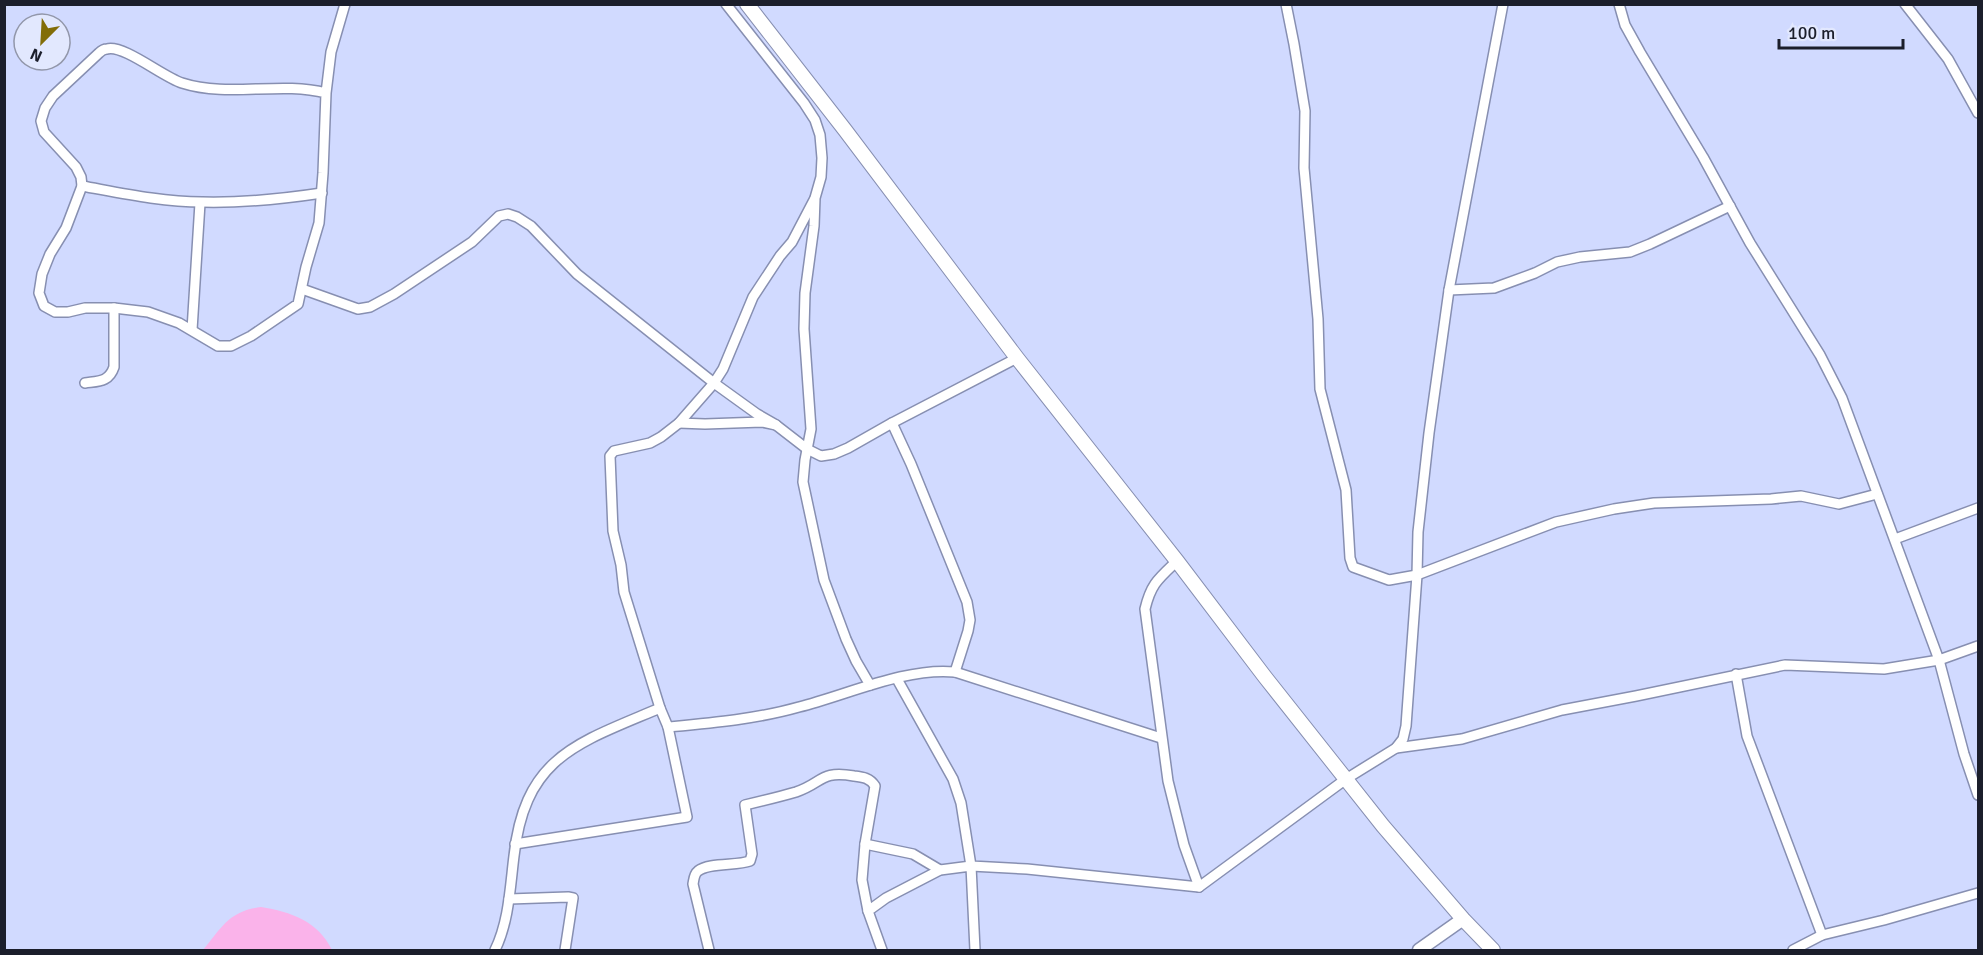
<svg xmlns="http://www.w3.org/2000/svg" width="1983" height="955" font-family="Signika,sans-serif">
<rect width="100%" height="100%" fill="#d1daff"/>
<path fill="#fab3ea" d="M 261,907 C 291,912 318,921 332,950 L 203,950 C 222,927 229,911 261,907 Z"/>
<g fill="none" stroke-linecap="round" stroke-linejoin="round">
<defs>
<g id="minor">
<polyline points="726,4 804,103 815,120 820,135 822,158 821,177 815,198 814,226 805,293 804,329 811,429 805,460 803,482 824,580 846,639 856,661 870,685"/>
<polyline points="1286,4 1294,44 1305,111 1304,168 1318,319 1320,389 1346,490 1350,558 1353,567 1389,580 1417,575 1556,522 1614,509 1654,503 1771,499 1801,496 1839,504 1877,494"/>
<polyline points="1619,4 1625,25 1640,52 1703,157 1750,243 1820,355 1842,398 1939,660 1964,754 1978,795"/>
<polyline points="1905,4 1948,59 1978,113"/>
<path d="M 326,93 C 279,81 229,98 182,83 C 163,77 123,44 107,49 C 104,49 101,51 99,53 L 53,96 L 45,108 L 41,121 L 44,132 L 76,167 L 81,177 L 82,186 L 66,228 L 50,254 L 42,274 L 39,293 L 44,306 L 55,312 L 68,312 L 85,308 L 114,308 L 148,312 L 179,323 L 218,346 L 231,346 L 251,336 L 298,304 L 306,267 L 319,223 L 323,173 L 326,93 L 331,52 L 345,4"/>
<path d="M 82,186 C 121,193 162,202 202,202 C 242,203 282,199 322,193"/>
<polyline points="302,289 358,309 370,307 394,294 472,242 499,216 508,214 517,217 531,226 577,274 714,383 757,414 776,425"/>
<polyline points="1449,290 1494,288 1535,273 1557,262 1580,257 1630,252 1650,244 1730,206"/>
<polyline points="192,330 200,203"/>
<path d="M 85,383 C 99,381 109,382 114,367 L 114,308"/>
<polyline points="679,423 705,424 762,422 776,425 807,449 821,456 834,454 848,448 892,423"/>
<polyline points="1895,539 1978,508"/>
<path d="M 1177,561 C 1158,579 1151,584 1145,609 L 1168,781 L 1184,845 L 1199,887"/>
<polyline points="955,672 1161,738"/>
<polyline points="1736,674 1747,736 1822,935"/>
<polyline points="897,679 953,779 961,803 971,866 1027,869 1199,887 1346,779 1396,748 1403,739 1406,726 1417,575 1418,532 1429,433 1449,290 1503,4"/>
<polyline points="660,708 624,592 621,565 613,531 610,456 614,451 650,443 661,437 679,423 714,383 723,369 753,297 780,256 792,242 814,200"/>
<polyline points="1396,748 1462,739 1562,710 1636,696 1785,665 1884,669 1939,660 1978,646"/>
<polyline points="515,844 687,817 668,727"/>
<polyline points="865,844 913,854 940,870"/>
<polyline points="509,899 568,897 573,898 565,950"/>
<path d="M 495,950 C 509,921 510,888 514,856 C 525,756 578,743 660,708 L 668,727 C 711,723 757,719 799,707 C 847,695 906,667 955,672 L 968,631 L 970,620 L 967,602 L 911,464 L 892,423 L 1017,358"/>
<path d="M 709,950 L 693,884 C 694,879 694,874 698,871 C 709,862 737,866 750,861 L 752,854 L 745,805 C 762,801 779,797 796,792 C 823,783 820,770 854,776 C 863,777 870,778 875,786 L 865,844 L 862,880 L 868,911"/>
<polyline points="882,950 868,911 886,898 940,870 971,866 975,950"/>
<polyline points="1793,950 1822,935 1884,920 1978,893"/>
</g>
<polyline id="tertiary" points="1419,950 1463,919"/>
<polyline id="secondary" points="747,4 845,130 1017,358 1177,561 1265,677 1383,826 1463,919 1493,950"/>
</defs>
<use href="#minor" stroke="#878fb1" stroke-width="12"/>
<use href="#tertiary" stroke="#878fb1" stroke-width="15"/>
<use href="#secondary" stroke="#878fb1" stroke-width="16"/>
<use href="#minor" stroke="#fff" stroke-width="9"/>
<use href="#tertiary" stroke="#fff" stroke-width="12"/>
<use href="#secondary" stroke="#fff" stroke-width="14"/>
</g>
<rect width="1983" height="955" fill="none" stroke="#1b1e2b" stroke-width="12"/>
<g transform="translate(42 42) rotate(204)"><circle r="28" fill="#e2e8fe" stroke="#9297aa" stroke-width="1.5"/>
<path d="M0-4.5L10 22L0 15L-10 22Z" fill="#826d08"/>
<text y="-9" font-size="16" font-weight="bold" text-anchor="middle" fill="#1b1e2b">N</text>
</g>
<path d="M1779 39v9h124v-9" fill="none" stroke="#1b1e2b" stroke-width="3"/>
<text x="1788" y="39" font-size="18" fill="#1b1e2b" stroke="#e2e8fe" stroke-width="4.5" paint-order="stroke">100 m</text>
</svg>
